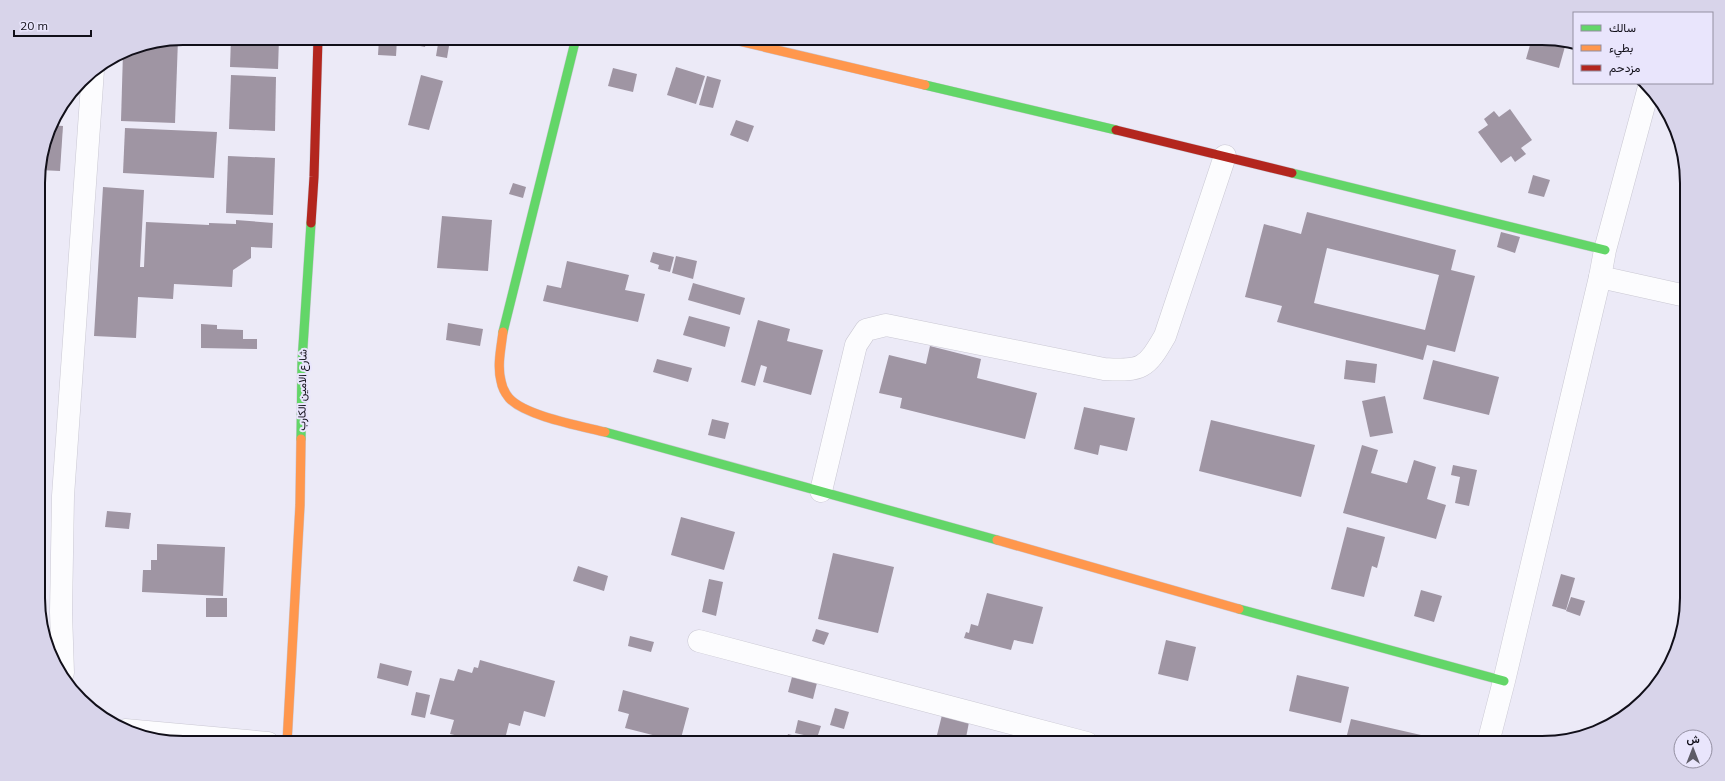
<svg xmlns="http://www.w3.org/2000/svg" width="1725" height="781" font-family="Mulish,Vazirmatn,sans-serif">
<rect width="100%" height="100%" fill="#eceaf7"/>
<g fill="#9f95a3" fill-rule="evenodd">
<polygon points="231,38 279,38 278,69 230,67"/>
<polygon points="379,38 397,39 396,56 378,55"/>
<polygon points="411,38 427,38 425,47 410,44"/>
<polygon points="439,38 450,40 447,58 436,56"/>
<polygon points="1532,38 1542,38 1566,43 1559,68 1526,59"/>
<polygon points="178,39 175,123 121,121 123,52 128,49"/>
<polygon points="676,67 705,76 696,104 667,95"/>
<polygon points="613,68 637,74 633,92 608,86"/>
<polygon points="231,75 276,77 275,131 229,129"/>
<polygon points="421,75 443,81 429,130 408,125"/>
<polygon points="707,76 721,80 713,108 699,105"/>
<polygon points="1510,109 1532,140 1521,148 1526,154 1515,162 1511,156 1501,163 1478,132 1488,125 1484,119 1494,111 1499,117"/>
<polygon points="736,120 754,126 748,142 730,135"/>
<polygon points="51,125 63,126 60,171 39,170"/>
<polygon points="125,128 217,132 214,178 123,173"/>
<polygon points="228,156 275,158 273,215 226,213"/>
<polygon points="1533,175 1550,180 1544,197 1528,193"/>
<polygon points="513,183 526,187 523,198 509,194"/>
<polygon points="103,187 144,190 140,267 144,267 146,222 209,225 209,223 236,224 236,220 273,223 272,248 251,247 251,258 233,270 232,287 174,284 173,299 138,297 136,338 94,336"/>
<path d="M 1307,212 L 1456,250 L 1451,270 L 1475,276 L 1455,352 L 1427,345 L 1423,360 L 1277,322 L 1282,306 L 1245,297 L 1264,224 L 1301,234 ZM 1327,248 L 1439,275 L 1425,330 L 1314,303 Z"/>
<polygon points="442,216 492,220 488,271 437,268"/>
<polygon points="1501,232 1520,237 1515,253 1497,247"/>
<polygon points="653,252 674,257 670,272 658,269 659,265 650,262"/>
<polygon points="676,256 697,261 693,279 672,273"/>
<polygon points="567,261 629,275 625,290 645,294 638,322 543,301 547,285 561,288"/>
<polygon points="693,283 745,298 740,315 688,300"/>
<polygon points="689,316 730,327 725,347 683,335"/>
<polygon points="758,320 790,329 787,341 823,350 811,395 763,382 767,367 761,365 755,386 741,382"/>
<polygon points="448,323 483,329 480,346 446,340"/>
<polygon points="201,324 217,325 217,329 243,330 243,339 257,339 257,349 201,348"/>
<polygon points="930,346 981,359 977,378 1037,393 1025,439 900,408 902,398 879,393 889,355 926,364"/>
<polygon points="657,359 692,368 688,382 653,372"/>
<polygon points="1346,360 1377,364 1375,383 1344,379"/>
<polygon points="1433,360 1499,377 1489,415 1423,399"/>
<polygon points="1385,396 1393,433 1370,437 1362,401"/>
<polygon points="1084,407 1135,418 1127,451 1100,445 1098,455 1074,449"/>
<polygon points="712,419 729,423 725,439 708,435"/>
<polygon points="1211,420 1315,445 1301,497 1199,471"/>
<polygon points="1362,445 1378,450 1371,473 1407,483 1414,460 1436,467 1427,499 1446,505 1436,539 1343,513"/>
<polygon points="1453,465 1477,470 1469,506 1455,503 1460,477 1451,475"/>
<polygon points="107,511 131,513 129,529 105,527"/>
<polygon points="681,517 735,532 724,570 671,555"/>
<polygon points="1347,527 1385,537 1377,568 1372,566 1364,597 1331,589"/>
<polygon points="157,544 225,547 223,596 142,592 143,570 151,570 151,560 157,560"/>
<polygon points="833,553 894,567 878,633 818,619"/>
<polygon points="578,566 608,576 604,591 573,581"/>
<polygon points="1561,574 1575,578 1566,610 1552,606"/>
<polygon points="709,579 723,582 716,616 702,612"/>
<polygon points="1421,590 1442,596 1434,622 1414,616"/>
<polygon points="987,593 1043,607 1033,644 1014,640 1011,650 964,638 966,632 969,633 971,624 978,626"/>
<polygon points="1571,597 1585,601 1580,616 1566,611"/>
<rect x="206" y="598" width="21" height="19"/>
<polygon points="816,629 829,633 824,645 812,641"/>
<polygon points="630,636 654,642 651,652 628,646"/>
<polygon points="1166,640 1196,647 1188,681 1158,674"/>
<polygon points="480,660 555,681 545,717 524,711 520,726 509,723 504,743 458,742 459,736 450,734 454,720 430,714 440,678 454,681 458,669 472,673 474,667 478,668"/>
<polygon points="380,663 412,671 408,686 377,678"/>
<polygon points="1297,675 1349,687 1341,723 1289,711"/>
<polygon points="792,677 817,683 813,699 788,692"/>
<polygon points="623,690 689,708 680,742 625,728 629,714 618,711"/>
<polygon points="416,692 430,695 425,718 411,715"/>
<polygon points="835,708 849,712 844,729 830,725"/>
<polygon points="942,715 969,722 965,743 935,743"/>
<polygon points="1351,719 1421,735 1419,743 1345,743"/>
<polygon points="798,720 821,726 817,738 795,733"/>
<polygon points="788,734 820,742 819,743 785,743"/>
</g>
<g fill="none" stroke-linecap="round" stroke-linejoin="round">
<defs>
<g id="street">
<polyline points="1600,277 1686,296"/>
<path d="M 821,491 L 856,345 L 866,330 L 886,325 L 1104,369 C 1142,371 1146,369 1165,336 L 1225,156"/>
<polyline points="699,641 1087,743"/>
<polyline points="63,673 61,612 63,496 93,70"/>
<polyline points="125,730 268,743"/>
<polyline points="1488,743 1504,681 1600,277 1605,250 1649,87"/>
</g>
<g id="fast">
<polyline points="925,85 1116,130"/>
<polyline points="1292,173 1605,250"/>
<polyline points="503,332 576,38"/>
<polyline points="605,432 997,540"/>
<polyline points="301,439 302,362 311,223"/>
<polyline points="1239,609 1504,681"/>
</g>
<g id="slow">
<polyline points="726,38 925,85"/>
<path d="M 503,332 C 501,348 497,366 501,381 C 502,387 505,393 509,398 C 525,416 581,426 605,432"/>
<polyline points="997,540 1239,609"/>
<polyline points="287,743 300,505 301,439"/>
</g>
<g id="jam">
<polyline points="1116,130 1292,173"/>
<polyline points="311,223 314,177 318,38"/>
</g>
</defs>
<use href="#street" stroke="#cac8d3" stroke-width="23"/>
<use href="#fast" stroke="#cac8d3" stroke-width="10"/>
<use href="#slow" stroke="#cac8d3" stroke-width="10"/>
<use href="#jam" stroke="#cac8d3" stroke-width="10"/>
<use href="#street" stroke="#fcfcfe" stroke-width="22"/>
<use href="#fast" stroke="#63d668" stroke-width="9"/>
<use href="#slow" stroke="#ff974d" stroke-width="9"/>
<use href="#jam" stroke="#b3261e" stroke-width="9"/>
</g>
<g text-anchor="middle" stroke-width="4" stroke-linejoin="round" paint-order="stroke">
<g font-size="11" fill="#110f19" stroke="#e9e5fc">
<text transform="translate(302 390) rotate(-89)" y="4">شارع الامين الكارب</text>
</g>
</g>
<path d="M0 0H1725V781H0ZM183 45H1542A138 138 0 0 1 1680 183V598A138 138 0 0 1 1542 736H183A138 138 0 0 1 45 598V183A138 138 0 0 1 183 45Z" fill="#d8d4ea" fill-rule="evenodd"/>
<path fill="none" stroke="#110f19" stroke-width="2" d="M183 45H1542A138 138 0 0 1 1680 183V598A138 138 0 0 1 1542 736H183A138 138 0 0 1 45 598V183A138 138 0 0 1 183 45Z"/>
<rect x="1573" y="12" width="140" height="72" fill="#e9e5fc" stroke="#938fa1"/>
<rect x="1581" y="25" width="20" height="6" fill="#63d668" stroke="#938fa1"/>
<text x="1609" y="32" font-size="12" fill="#110f19">سالك</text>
<rect x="1581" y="45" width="20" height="6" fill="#ff974d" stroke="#938fa1"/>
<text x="1609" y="52" font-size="12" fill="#110f19">بطيء</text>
<rect x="1581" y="65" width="20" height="6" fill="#b3261e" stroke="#938fa1"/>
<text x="1609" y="72" font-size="12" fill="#110f19">مزدحم</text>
<g transform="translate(1693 749)"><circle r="19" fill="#e9e5fc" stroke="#938fa1"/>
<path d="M0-3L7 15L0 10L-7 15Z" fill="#5e5c67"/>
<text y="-6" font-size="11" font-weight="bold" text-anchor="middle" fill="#110f19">ش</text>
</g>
<path d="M14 30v6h77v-6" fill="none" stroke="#110f19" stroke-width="2"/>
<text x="20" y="30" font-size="12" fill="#110f19" stroke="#e9e5fc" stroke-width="3" paint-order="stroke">20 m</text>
</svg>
